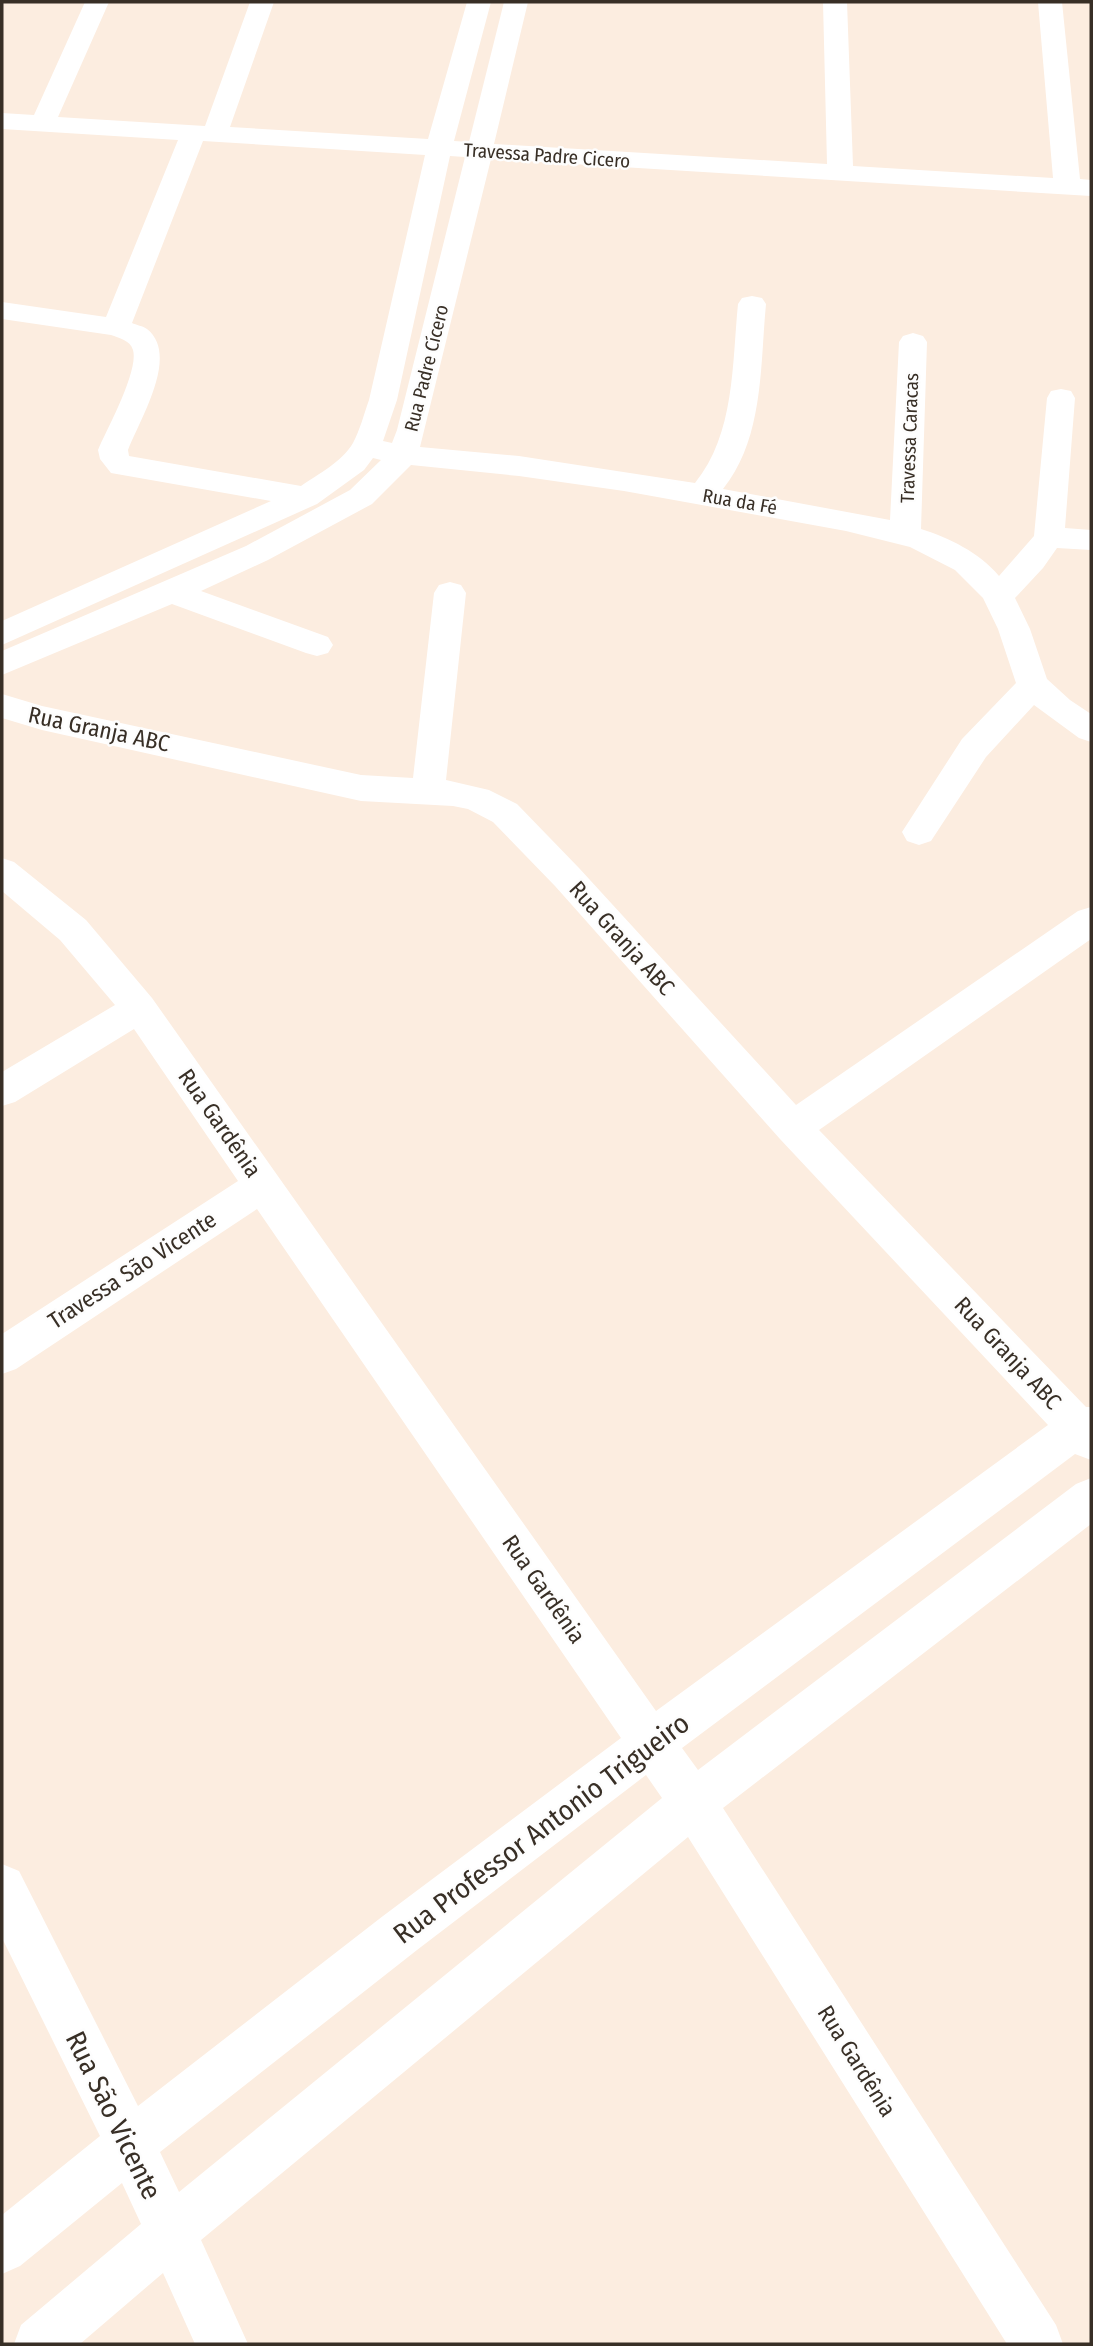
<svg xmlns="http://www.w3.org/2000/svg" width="1093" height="2346" font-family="'Fira Sans Condensed',sans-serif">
<rect width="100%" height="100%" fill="#fcede0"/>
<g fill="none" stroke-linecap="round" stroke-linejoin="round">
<g fill="#fff" fill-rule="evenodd">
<path d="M 85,2 L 109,2 L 58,117 L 205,126 L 250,2 L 274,2 L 230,127 L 428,139 L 467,2 L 491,2 L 454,141 L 469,142 L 504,2 L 528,2 L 494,144 L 827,164 L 823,2 L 847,2 L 853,166 L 1053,178 L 1038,2 L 1062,2 L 1080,179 L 1091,180 L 1091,196 L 491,159 L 420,447 L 519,456 L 695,483 C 735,434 732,364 738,304 L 742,298 L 752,296 L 762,298 L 766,304 C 760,366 764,438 723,489 L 890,520 L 899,342 L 903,336 L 913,333 L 923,336 L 927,342 L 921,529 C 949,538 979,552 999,576 L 1034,536 L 1047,398 L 1051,391 L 1061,389 L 1071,391 L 1075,398 L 1065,528 L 1091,530 L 1091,550 L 1057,548 L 1043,568 L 1015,598 L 1030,629 L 1047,679 L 1070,700 L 1091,714 L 1091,742 L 1079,738 L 1034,705 L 986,757 L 931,841 L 919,845 L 907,841 L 902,832 L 962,739 L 1016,683 L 998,629 L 983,598 L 955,570 L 910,547 L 846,531 L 624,491 L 519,476 L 411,465 L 372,504 L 268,560 L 201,591 L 328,637 L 333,645 L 328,653 L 317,656 L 306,653 L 172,604 L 2,675 L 2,651 L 246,546 L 350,490 L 381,460 L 373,458 L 364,470 L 317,504 L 2,645 L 2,621 L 271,501 L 111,473 L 100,459 L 98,450 C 107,429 139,371 133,350 C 130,340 119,338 111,335 L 2,319 L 2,302 L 106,317 L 178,140 L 2,129 L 2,113 L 34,115 ZM 203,141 L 425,155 L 369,400 C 364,414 360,430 353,443 C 342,462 318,474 301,486 L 129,456 L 128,450 C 140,419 180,355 147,329 C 143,326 136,325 132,323 ZM 450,156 L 465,157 L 397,430 L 392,443 L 383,441 L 397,400 Z"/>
<path d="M 450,582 L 461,585 L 466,593 L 446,780 L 489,790 L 517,804 L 579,868 L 796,1105 L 1078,911 L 1091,907 L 1091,939 L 819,1130 L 1086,1407 L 1091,1407 L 1091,1460 L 1075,1454 L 682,1748 L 698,1770 L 1076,1484 L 1091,1478 L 1091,1524 L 723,1808 L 1056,2325 L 1063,2344 L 1007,2344 L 688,1837 L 201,2240 L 248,2344 L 195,2344 L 163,2273 L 80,2344 L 14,2344 L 21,2325 L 141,2224 L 122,2183 L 20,2266 L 2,2274 L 2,2215 L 100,2136 L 2,1938 L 2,1864 L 19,1871 L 138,2106 L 383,1916 L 621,1738 L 257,1209 L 16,1369 L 2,1374 L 2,1334 L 238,1181 L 134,1029 L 15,1102 L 2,1106 L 2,1072 L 115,1005 L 60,940 L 2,891 L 2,858 L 14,862 L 86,920 L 152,998 L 656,1711 L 1048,1425 L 780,1139 L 555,886 L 493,822 L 468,809 L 453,806 L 361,801 L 42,730 L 2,718 L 2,694 L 42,706 L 361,775 L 413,778 L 434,593 L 439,585 ZM 646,1775 L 662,1798 L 179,2192 L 160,2152 L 417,1950 Z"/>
</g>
</g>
<g text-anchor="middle" stroke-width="5" stroke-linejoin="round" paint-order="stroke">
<g font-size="19" fill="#382f26" stroke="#fdfdfd">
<text transform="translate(547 155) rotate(4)" y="7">Travessa Padre Cicero</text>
<text transform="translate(426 368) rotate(-76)" y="7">Rua Padre Cícero</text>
<text transform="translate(909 438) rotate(-88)" y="7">Travessa Caracas</text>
<text transform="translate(740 501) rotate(10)" y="7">Rua da Fé</text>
</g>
<g font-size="23" fill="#382f26" stroke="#fdfdfd">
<text transform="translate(99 729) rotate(12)" y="8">Rua Granja ABC</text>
<text transform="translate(622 938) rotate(48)" y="8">Rua Granja ABC</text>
<text transform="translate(220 1123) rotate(55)" y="8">Rua Gardênia</text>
<text transform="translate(132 1270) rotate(-33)" y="8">Travessa São Vicente</text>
<text transform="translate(1008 1353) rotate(47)" y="8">Rua Granja ABC</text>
<text transform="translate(544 1589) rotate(55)" y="8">Rua Gardênia</text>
<text transform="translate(857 2061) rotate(58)" y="8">Rua Gardênia</text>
</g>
<g font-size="28" fill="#382f26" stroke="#fdfdfd">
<text transform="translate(541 1828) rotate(-37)" y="10">Rua Professor Antonio Trigueiro</text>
<text transform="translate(114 2115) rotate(64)" y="10">Rua São Vicente</text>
</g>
</g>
<rect width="1093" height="2346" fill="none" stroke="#382f26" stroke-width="7"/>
</svg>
